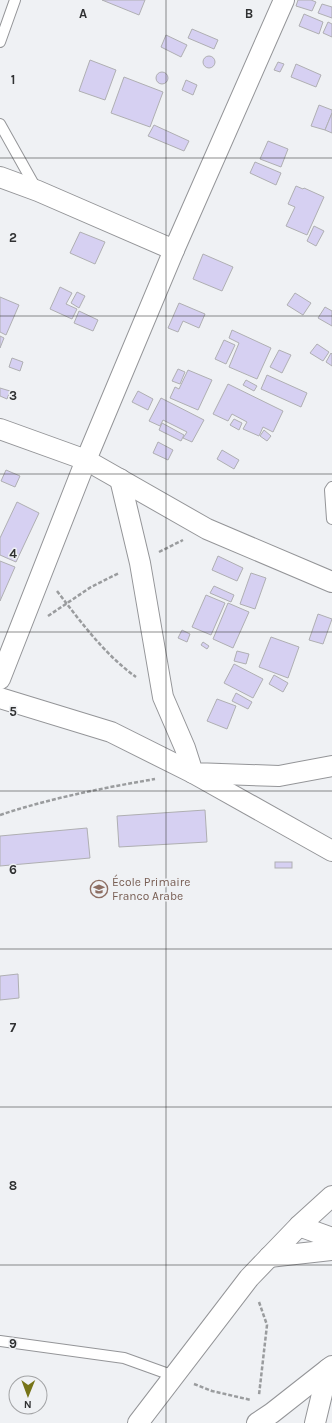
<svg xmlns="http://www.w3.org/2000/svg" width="332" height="1423" font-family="Karla,sans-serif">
<rect width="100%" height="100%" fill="#eff1f4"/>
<g fill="#d6d0f2" stroke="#afafb2">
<polygon points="102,0 145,0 139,15"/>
<polygon points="298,0 311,0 316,2 312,11 296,6"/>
<polygon points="322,4 332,7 332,18 318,13"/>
<polygon points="304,14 323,22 319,34 299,26"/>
<polygon points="328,22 332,24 332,37 323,33"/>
<polygon points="192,29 218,40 214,49 188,38"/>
<polygon points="166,35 187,45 181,57 161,47"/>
<circle cx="209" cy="62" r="6"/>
<polygon points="90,60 116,70 105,100 79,91"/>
<polygon points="278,62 284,64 280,72 274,70"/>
<polygon points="296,64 321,75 316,87 291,77"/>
<circle cx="162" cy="78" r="6"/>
<polygon points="124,77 163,92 150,127 111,113"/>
<polygon points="186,80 197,85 193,95 182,90"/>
<polygon points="319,105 332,110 332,113 325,130 311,126"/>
<polygon points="332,113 332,133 325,130"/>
<polygon points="154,125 189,141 184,151 148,136"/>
<polygon points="268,141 288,149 281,167 260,159"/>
<polygon points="255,162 281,173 276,185 250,173"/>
<polygon points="296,186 303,189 304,188 324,197 307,235 286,226 295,207 288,204"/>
<polygon points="314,226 324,231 316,246 307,241"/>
<polygon points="80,232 105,242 95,264 70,253"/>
<polygon points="203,254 233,267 222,291 193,279"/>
<polygon points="60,287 72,293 66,304 77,309 72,319 50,309"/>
<polygon points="77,292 85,296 79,308 71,303"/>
<polygon points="295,293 311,303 303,315 287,305"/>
<polygon points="0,297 19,305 6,335 0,332"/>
<polygon points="179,303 205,314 199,328 183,321 178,332 168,328"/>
<polygon points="325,307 332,311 332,326 318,318"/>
<polygon points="79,311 98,320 93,331 74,323"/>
<polygon points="232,330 271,348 257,379 229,367 239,343 229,338"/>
<polygon points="0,336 4,338 0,348"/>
<polygon points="224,340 235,345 226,364 215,359"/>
<polygon points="317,344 329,352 323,361 310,353"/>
<polygon points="279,350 291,355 282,373 270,367"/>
<polygon points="331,353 332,354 332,366 326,362"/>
<polygon points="12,358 23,362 20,371 9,367"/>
<polygon points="178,369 185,372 180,384 172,381"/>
<polygon points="188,370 212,380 198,410 170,398 175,387 179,389"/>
<polygon points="267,375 307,393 301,407 261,389"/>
<polygon points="246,380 257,386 254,391 243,385"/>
<polygon points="228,384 283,411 273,432 263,427 259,436 243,429 247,422 232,414 228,421 213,414"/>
<polygon points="0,388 10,391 7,399 0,396"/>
<polygon points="138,391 153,399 148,410 132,402"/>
<polygon points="161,398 204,420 192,442 183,438 187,432 163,420 160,426 149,421"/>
<polygon points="234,419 242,423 239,430 230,425"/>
<polygon points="162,423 184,435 181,441 159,430"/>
<polygon points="264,430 271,436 267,441 260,436"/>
<polygon points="158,442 173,450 168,460 153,453"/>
<polygon points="222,450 239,460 234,469 217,459"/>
<polygon points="6,470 20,476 15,487 1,481"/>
<polygon points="17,502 39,513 16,562 0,555 0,538"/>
<polygon points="218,556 243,568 237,581 212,570"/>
<polygon points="0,561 15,567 0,601"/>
<polygon points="251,573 266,578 255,609 240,604"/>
<polygon points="214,586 234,595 231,602 210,593"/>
<polygon points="206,595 225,603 211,635 192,627"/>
<polygon points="228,603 249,612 233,648 213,639"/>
<polygon points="318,614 332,619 323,644 309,640"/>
<polygon points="182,630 190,634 187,642 178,638"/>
<polygon points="271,637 299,647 288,678 259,667"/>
<polygon points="203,642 209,646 207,649 201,645"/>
<polygon points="237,651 249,654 246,664 234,661"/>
<polygon points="234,664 263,679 253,698 224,683"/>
<polygon points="274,675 288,683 283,692 269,684"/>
<polygon points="236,693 252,702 248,709 232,701"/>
<polygon points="217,699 236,706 227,729 207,721"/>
<polygon points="205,810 207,842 119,847 117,816"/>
<polygon points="87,828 90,858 0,866 0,836"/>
<rect x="275" y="862" width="17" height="6"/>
<polygon points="18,974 19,998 0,1000 0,976"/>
</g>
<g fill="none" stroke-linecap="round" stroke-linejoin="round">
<defs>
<g id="service">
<polyline points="0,42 15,0"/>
<polyline points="0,124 37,190"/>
<polyline points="332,487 330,490 332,519"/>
<polyline points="0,1341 124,1358 174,1376"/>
</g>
<g id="minor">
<polyline points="0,177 38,191 174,250"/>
<polyline points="0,429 86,460 207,529 332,582"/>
<polyline points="120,479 140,563 163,697 185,748 193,773 279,776 332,766"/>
<polyline points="0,679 86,460 174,250 284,0"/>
<polyline points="0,698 111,732 193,773 332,851"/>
<polyline points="299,1226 332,1238"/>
<polyline points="269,1257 332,1250"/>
<polyline points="138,1423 249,1278 299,1226 332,1196"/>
<polyline points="257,1423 272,1413 328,1369"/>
<polyline points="315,1423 328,1369 332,1366"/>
</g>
</defs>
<use href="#service" stroke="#949598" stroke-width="12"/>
<use href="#minor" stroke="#949598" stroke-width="22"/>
<g stroke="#9a9c9e" stroke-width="2.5" stroke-dasharray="4 2" stroke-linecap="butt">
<polyline points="159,552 183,540"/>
<path d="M 57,591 C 81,622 104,654 136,677"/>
<polyline points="48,616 91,587 119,573"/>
<path d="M 0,815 C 51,798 103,788 155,779"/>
<polyline points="259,1302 267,1325 259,1395"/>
<polyline points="194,1384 212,1391 251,1400"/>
</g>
<use href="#service" stroke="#fff" stroke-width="10"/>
<use href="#minor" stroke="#fff" stroke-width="20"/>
</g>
<path fill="none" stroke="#303132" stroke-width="1" stroke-opacity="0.55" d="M 166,0 L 166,1423M 0,158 L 332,158M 0,316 L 332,316M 0,474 L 332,474M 0,632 L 332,632M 0,791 L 332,791M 0,949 L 332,949M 0,1107 L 332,1107M 0,1265 L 332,1265"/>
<defs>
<symbol id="school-ring" viewBox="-11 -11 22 22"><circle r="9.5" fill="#eff1f4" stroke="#8d6e63" stroke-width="1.5"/><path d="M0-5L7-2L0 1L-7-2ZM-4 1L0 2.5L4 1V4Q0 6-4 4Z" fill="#8d6e63"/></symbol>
</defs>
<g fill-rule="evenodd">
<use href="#school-ring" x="89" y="879" width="20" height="20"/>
</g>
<g text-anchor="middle" stroke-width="3" stroke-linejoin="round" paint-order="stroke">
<g font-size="12" fill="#785e54" stroke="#eff1f4" text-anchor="start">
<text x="112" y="886">École Primaire<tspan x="112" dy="14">Franco Arabe</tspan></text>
</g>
</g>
<g font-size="13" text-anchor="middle" font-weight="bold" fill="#303132" stroke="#eff1f4" stroke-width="3" stroke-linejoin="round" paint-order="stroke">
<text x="83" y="18">A</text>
<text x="249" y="18">B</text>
<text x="13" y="84">1</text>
<text x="13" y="242">2</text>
<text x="13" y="400">3</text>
<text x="13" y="558">4</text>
<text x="13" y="716">5</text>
<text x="13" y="874">6</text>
<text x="13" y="1032">7</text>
<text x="13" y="1190">8</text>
<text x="13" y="1348">9</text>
</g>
<g transform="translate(28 1395) rotate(181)"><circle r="19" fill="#eff1f4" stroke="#a3a4a6"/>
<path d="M0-3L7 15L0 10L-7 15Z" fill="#767418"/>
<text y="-6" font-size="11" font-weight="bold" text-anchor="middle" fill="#303132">N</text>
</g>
</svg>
